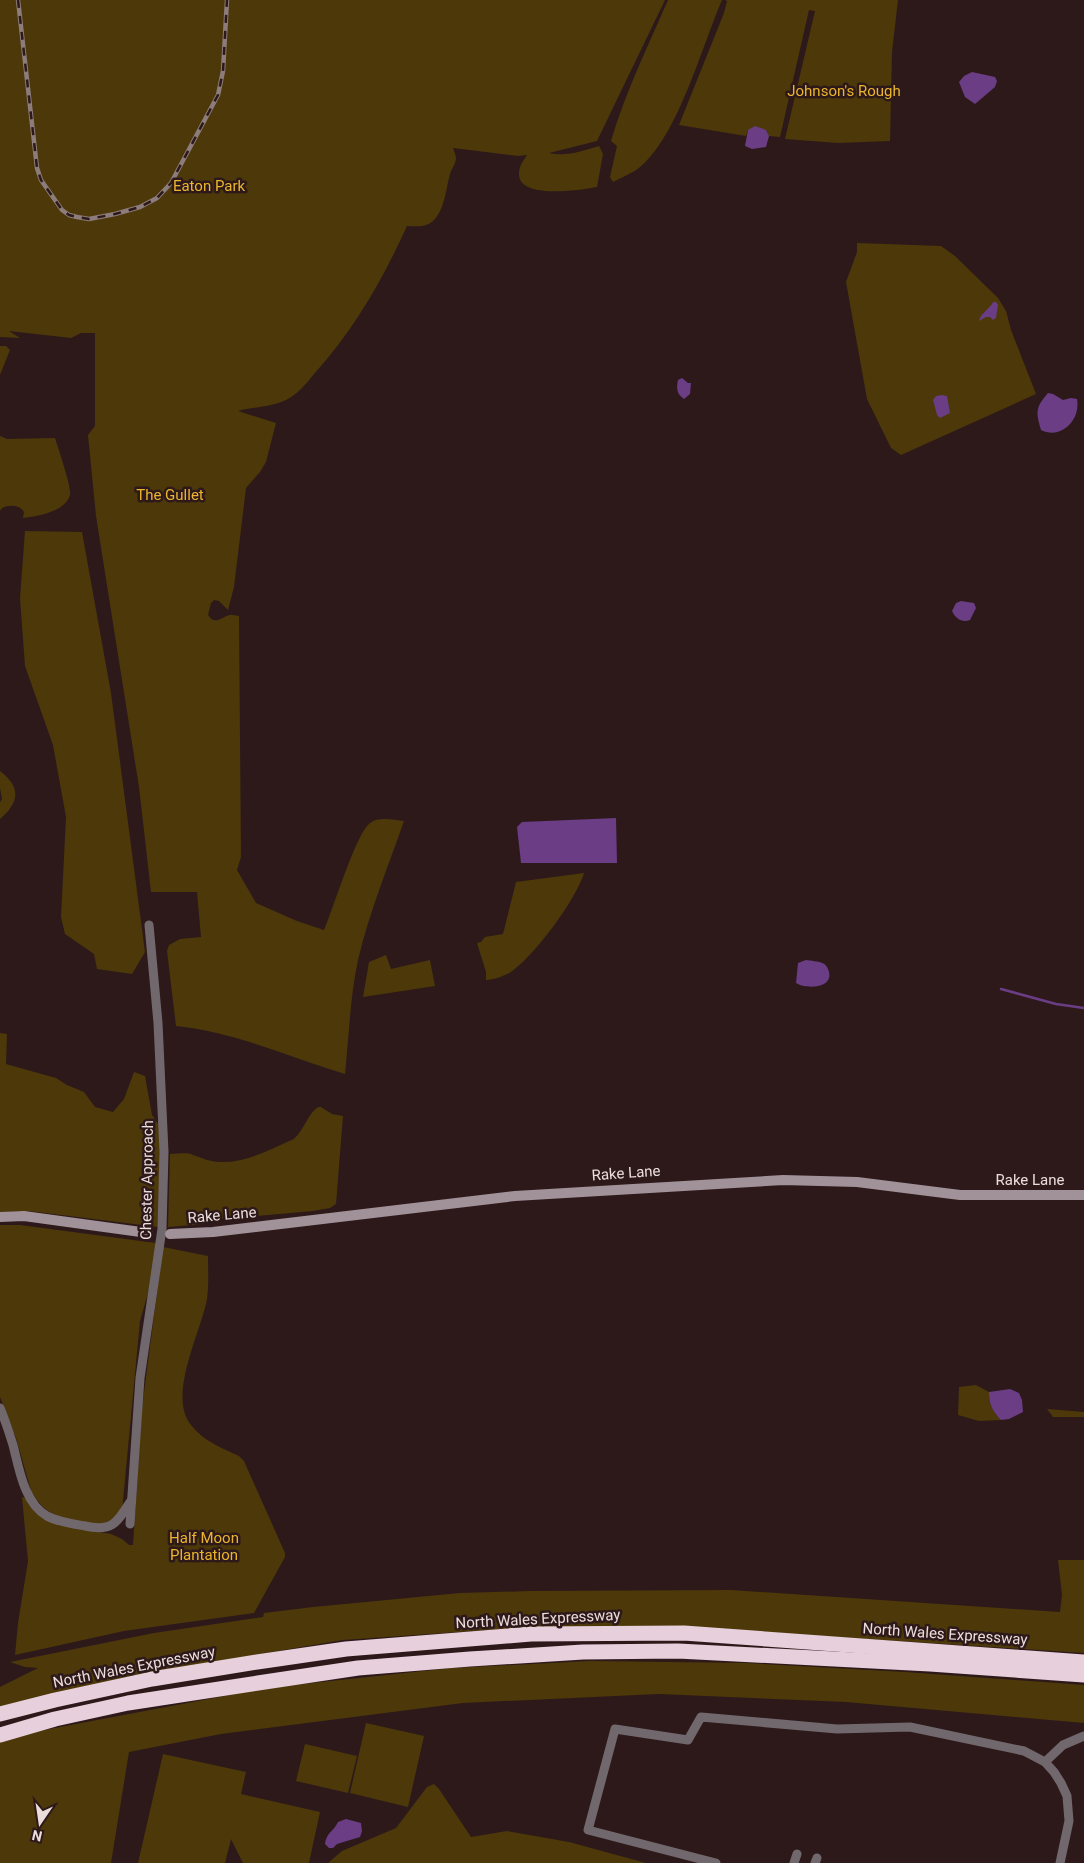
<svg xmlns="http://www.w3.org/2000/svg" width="1084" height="1863" font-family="Roboto,sans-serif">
<rect width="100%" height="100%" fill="#2d191a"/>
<g fill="#4c3809" fill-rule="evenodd">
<path d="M 0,0 L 665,0 L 597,141 L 549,153 C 566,157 582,151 599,146 L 603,154 L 597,187 C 582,190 517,200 519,173 C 519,166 524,160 527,155 L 518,156 L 453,148 C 454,152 456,155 456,159 C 455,165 452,168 450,174 C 446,188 445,210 433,221 C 425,228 417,226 407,226 C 383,279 354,330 314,374 C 307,383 297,395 286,400 C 272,407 253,407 238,411 L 276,423 L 266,462 L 260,472 L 246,488 L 234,587 L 228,610 L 219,601 L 214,600 L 211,603 L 208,615 C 215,626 221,617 230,615 C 232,614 237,616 239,616 L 241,857 L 237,870 L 256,903 L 297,921 L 324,930 C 333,910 356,833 370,823 C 379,816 394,820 404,821 C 388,867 369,913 358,960 C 350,997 349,1037 345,1074 C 289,1057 235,1032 176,1026 L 167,951 L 169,945 L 180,939 L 201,937 L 197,892 L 151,892 L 139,787 L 96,516 L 88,435 L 95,426 L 95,333 L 81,333 L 71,338 L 9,331 L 20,338 L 0,337 Z"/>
<path d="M 668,0 L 722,0 C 702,46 678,136 640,167 C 633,173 622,177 613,182 L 610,177 L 617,146 L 611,141 C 625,93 648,46 668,0 Z"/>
<polygon points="725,0 898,0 892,52 890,141 838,143 785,139 815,11 809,10 780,137 769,136 766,130 748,130 746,136 679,125 724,13 727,1"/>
<path d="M 857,243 L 941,246 L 955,256 L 998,298 L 1006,311 L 1011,330 L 1036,394 L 901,455 L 891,448 L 867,399 L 846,282 L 857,252 ZM 993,302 L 997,309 L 995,313 L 986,317 L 983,313 L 990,308 Z"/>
<polygon points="0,346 6,346 10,350 0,375"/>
<path d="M 0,436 L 7,439 L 55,438 C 58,448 72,488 70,495 C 65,512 38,516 23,518 L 24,512 C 19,504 9,505 2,508 L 0,511 Z"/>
<polygon points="25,531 82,532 111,693 145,952 132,974 97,969 94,954 65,934 61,917 66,817 53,745 25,666 20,598"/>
<path d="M 0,771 C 21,787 20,802 0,819 L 0,802 L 2,799 L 0,788 Z"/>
<path d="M 584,873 C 576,900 534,956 511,972 C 504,976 494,980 486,980 L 486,972 L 477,943 L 481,942 L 485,937 L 503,934 L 516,882 Z"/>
<polygon points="386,955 391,969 430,960 435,986 363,997 369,962"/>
<polygon points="0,1033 7,1034 6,1064 56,1078 67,1085 84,1092 95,1107 113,1112 124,1099 134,1072 145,1076 152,1115 159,1125 161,1150 158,1227 29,1211 0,1212"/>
<path d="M 318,1107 L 321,1107 L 332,1114 L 343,1116 L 336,1204 L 330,1208 L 313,1211 L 221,1219 L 209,1221 L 204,1224 L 168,1227 L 170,1154 C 177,1154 187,1152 193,1155 C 202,1158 210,1162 220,1162 C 246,1163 271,1149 294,1139 C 304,1130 307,1115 318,1107 Z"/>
<polygon points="0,1225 20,1225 156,1243 151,1283 140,1321 121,1522 117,1527 96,1526 75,1523 51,1513 43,1507 32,1494 16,1438 0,1397"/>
<path d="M 163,1247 L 208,1256 C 208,1271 209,1285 207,1299 C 201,1332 167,1396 191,1425 C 203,1441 222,1448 239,1456 L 244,1461 L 285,1553 L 285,1557 L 254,1613 L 124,1631 L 15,1655 L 18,1623 L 28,1561 L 22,1497 L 29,1499 L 71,1527 L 111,1534 L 122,1539 L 129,1545 L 133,1545 L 142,1408 Z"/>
<path d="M 976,1385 L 989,1392 C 989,1404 992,1411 1001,1420 L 979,1421 L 958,1415 L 959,1387 Z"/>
<polygon points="1047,1409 1084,1412 1084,1417 1053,1417"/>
<polygon points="1058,1560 1084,1560 1084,1653 696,1628 516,1628 343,1640 130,1676 0,1707 0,1687 38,1668 25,1667 10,1662 154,1633 263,1617 264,1613 313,1607 460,1593 530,1591 731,1590 1060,1612 1062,1595"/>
<polygon points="590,1661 746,1663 905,1672 1084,1685 1084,1723 846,1702 659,1694 463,1703 221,1734 129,1752 111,1863 0,1863 0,1742 39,1731 266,1688 451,1668"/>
<polygon points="366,1723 424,1736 408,1807 350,1793"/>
<polygon points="305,1744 357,1756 348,1793 296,1781"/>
<polygon points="163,1754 246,1772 241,1794 320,1812 309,1863 243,1863 231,1839 225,1863 138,1863"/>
<polygon points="434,1784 439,1789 471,1837 507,1831 569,1842 646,1863 328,1863 342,1851 396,1828 427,1787"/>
</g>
<g fill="#6a3d85">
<polygon points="972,72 995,77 997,81 995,87 975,104 965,97 959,82 964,76"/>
<polygon points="755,126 766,130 769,136 766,147 752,149 745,146 748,130"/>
<path d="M 993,302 L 996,302 L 998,305 L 996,318 L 993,320 L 990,317 L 986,317 L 979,321 C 981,312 989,310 993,302 Z"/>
<path d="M 682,378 L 688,383 L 691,383 L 690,394 L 684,399 C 677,394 676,389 678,380 Z"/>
<path d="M 1048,393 L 1053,394 L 1063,400 L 1071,398 L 1077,399 C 1081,420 1061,440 1041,430 C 1036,412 1035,408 1048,393 Z"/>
<polygon points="942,395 947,396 950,413 940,418 937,415 933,400 936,396"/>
<path d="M 961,601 L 974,603 L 976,608 L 970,620 C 962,623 956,619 952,611 L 956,603 Z"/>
<polygon points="616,818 617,863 521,863 517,827 522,822"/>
<path d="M 806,960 C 811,961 818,961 822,963 C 826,964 828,968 829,972 C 833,989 805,989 796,983 L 798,963 Z"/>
<path d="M 1010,1389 L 1019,1393 L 1022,1400 L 1023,1412 L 1009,1419 L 1001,1420 C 992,1411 989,1404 989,1392 Z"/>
<path d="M 346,1819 L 361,1823 L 362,1831 L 360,1837 L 337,1844 L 333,1848 L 329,1848 L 325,1844 C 326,1833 334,1831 338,1822 Z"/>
</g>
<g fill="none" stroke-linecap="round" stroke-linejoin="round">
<polyline stroke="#6a3d85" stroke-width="2.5" points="1001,989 1056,1004 1084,1008"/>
<g stroke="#71686d" stroke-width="9">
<path d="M 0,1408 C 5,1420 9,1432 13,1445 C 19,1468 24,1503 47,1516 C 58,1522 73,1524 85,1526 C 112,1532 117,1523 130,1502"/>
<polyline points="130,1524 140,1378 162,1229 164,1152 158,1023 149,925"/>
<polyline points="1045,1762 1063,1745 1084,1736"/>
<polyline points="716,1863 588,1830 615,1729 688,1740 701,1717 837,1729 910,1727 1024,1751 1045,1762 1054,1772 1061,1783 1067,1796 1069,1821 1060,1863"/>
<polyline points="794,1863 797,1854"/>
<polyline points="815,1863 817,1858"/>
</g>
<g stroke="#a1929a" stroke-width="10">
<polyline points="0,1217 24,1216 148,1233"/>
<polyline points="170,1234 213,1232 515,1196 783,1180 857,1182 960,1195 1084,1195"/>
</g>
<g stroke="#e7cfdc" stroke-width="15">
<polyline points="0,1714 55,1700 152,1679 257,1662 346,1649 531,1634 684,1633 1084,1662"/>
<polyline points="0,1735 55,1719 128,1703 258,1683 358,1668 470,1659 583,1652 678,1651 930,1664 1084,1675"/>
</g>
<defs>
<polyline id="rail" points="18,0 37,168 41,180 62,210 69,215 77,217 89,219 115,214 140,207 157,198 171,183 218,95 223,71 227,0"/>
</defs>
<use href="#rail" stroke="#8d7c7c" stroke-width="4.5"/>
<use href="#rail" stroke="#2d191a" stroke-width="2.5" stroke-dasharray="8" stroke-linecap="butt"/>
</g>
<g text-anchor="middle" stroke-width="5" stroke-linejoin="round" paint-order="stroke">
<g font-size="15" fill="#ebb52c" stroke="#2d191a">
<text x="844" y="96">Johnson's Rough</text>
<text x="209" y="191">Eaton Park</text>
<text x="170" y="500">The Gullet</text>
<text x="204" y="1543">Half Moon<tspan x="204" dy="17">Plantation</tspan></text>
</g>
<g font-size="15" fill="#ebdddc" stroke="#2d191a">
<text transform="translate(626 1173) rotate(-4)" y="5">Rake Lane</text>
<text transform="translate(147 1180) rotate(-89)" y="5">Chester Approach</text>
<text x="1030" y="1185">Rake Lane</text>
<text transform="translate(222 1215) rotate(-5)" y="5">Rake Lane</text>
<text transform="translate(538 1619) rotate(-3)" y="5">North Wales Expressway</text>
<text transform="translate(945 1634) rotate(4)" y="5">North Wales Expressway</text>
<text transform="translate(134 1667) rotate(-11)" y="5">North Wales Expressway</text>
</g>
</g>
<g transform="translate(40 1823) rotate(193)" stroke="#2d191a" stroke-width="4" paint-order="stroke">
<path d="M0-4L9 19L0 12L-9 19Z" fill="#ebdddc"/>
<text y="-8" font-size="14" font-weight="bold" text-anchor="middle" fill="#ebdddc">N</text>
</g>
</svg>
